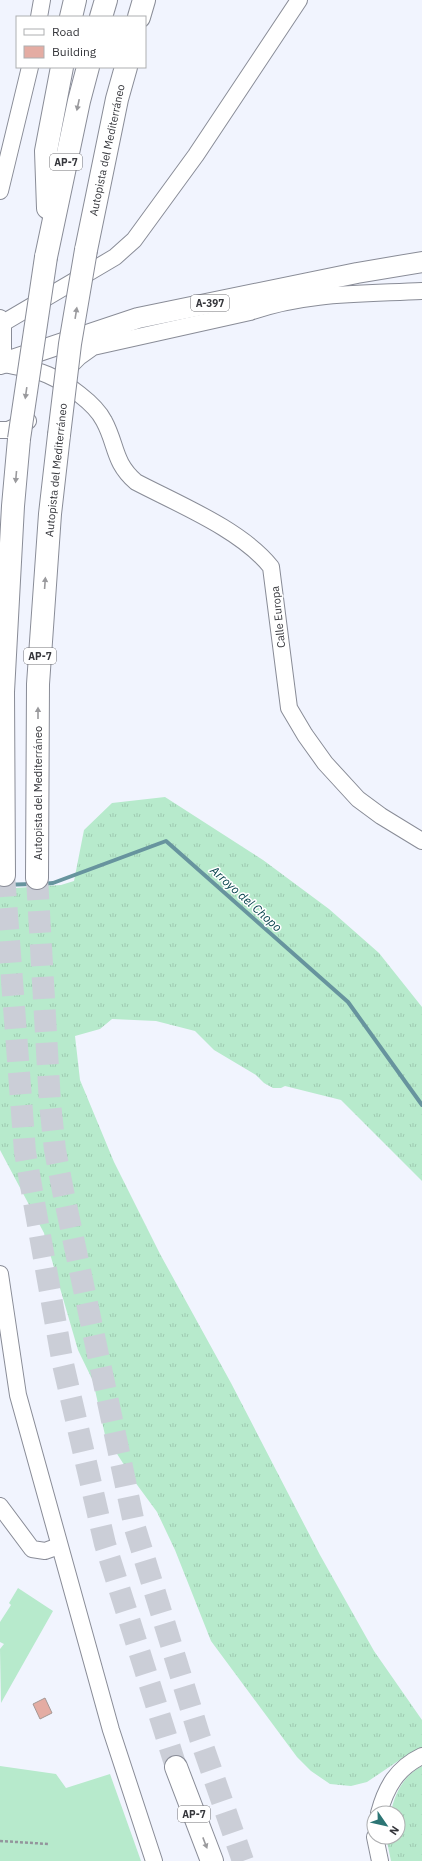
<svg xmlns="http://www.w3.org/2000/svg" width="422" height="1861" font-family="'IBM Plex Sans',sans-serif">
<defs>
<pattern id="grass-tufts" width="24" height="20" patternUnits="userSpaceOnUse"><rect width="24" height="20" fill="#b7eacc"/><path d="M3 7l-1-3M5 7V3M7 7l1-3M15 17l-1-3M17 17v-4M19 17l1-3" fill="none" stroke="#9ec9b0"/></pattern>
</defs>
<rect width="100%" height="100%" fill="#f1f4fe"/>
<g fill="url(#grass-tufts)">
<polygon points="165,797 263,860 329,909 379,953 422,1007 422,1181 341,1100 285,1086 281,1088 273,1088 264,1083 256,1075 214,1050 195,1031 156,1021 112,1019 100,1029 75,1036 80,1080 114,1162 160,1254 231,1383 320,1555 374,1651 422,1720 422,1748 407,1755 367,1782 351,1786 330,1784 311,1771 297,1757 211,1641 175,1550 157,1512 135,1482 105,1435 93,1381 78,1350 44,1233 0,1150 0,889 61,885 74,881 84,830 112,803"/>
<path d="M 422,1766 L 422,1861 L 391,1861 L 386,1837 L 398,1837 L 398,1813 L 391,1813 C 394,1794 404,1775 422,1766 Z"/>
</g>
<g fill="#b7eacc">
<polygon points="18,1588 53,1611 1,1703 0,1649 4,1644 0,1642 0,1622 11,1605 9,1603"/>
<polygon points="0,1766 56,1774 66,1788 110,1774 141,1861 0,1861"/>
</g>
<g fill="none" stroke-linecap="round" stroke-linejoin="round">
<g stroke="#67949e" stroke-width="4">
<polyline points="42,884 53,883 166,841 348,1002 422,1105"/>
<polyline points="0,885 33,884"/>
</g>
</g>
<polygon fill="#e4aca3" stroke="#a59895" points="45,1698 52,1713 40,1719 33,1704"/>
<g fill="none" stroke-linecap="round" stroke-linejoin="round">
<g stroke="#cbced7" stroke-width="22" stroke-dasharray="22 11" stroke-linecap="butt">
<polyline points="4,875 25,1152 63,1364 105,1544 176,1767"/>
<polyline points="37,878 50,1103 55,1150 63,1191 135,1528 200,1738 243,1861"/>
</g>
<defs>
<g id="minor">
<polyline points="39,17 42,0"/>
<polyline points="0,191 30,67"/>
<path d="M 0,318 L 3,323 L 3,364 C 18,367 35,369 48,375 C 66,383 95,403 104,421 C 117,445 113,462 136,482 C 178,504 242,530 271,567 L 289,708 L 305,735 L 325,763 L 358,799 L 381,816 L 422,841"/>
<polyline points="3,323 115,257 134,240 196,155 299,0"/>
<path d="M 65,371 L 79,357 L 93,347 L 250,312 C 305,292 365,294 422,291"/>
<polyline points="0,430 8,430 28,421"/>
<polyline points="0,1274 18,1395 111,1730 154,1861"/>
<polyline points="0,1506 32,1549 45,1551 59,1546"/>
<path d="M 379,1813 C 386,1787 397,1768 422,1756"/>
<polyline points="375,1837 380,1861"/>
</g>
<polyline id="major" points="0,364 138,318 357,273 422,262"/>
<g id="highway">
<polyline points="71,17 75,0"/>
<polyline points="101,17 106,0"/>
<polyline points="139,17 144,0"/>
<polyline points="48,208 46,151 62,67"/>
<polyline points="86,250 117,99 126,67"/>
<polyline points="46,257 79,101 88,67"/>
<polyline points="4,875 3,692 13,506 19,439"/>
<polyline points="37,878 38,684 50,514 59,435"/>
<polyline points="176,1767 212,1861"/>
</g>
</defs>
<use href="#minor" stroke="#898c97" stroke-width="18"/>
<use href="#major" stroke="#898c97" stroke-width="22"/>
<use href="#highway" stroke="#898c97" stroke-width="24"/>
<polyline stroke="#93959c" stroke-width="2.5" stroke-dasharray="3 2" stroke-linecap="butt" points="0,1841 49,1844"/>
<use href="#minor" stroke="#fff" stroke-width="16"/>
<use href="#major" stroke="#fff" stroke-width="20"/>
<use href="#highway" stroke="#fff" stroke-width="22"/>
<defs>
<g id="highway-bridge">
<polyline points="59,435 70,344 86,250"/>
<polyline points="19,439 46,257"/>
</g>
</defs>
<use href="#highway-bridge" stroke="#898c97" stroke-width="24" stroke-linecap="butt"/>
<use href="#highway-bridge" stroke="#fff" stroke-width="22"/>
</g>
<defs><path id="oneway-solid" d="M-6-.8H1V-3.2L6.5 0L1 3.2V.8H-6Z"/></defs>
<g fill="#9a9a9d">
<use href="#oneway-solid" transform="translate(78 105) rotate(102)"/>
<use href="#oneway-solid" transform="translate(76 313) rotate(-81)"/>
<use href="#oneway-solid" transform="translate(26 393) rotate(98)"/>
<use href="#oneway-solid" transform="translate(16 477) rotate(95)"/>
<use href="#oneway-solid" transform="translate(45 583) rotate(-86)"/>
<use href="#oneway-solid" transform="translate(38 713) rotate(-90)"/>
<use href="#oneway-solid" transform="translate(205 1843) rotate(69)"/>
</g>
<g text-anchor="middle" stroke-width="3" stroke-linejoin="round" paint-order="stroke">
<g fill="#fff" stroke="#727276" stroke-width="1">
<rect x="50" y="154" width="32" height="16" rx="3"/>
<rect x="191" y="295" width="38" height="16" rx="3"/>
<rect x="24" y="648" width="32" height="16" rx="3"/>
<rect x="178" y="1806" width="32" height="16" rx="3"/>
</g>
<g font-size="10" font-weight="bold" fill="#35363b">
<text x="66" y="166">AP-7</text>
<text x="210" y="307">A-397</text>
<text x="40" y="660">AP-7</text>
<text x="194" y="1818">AP-7</text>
</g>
<g font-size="11" fill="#35363b" stroke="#fff">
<text transform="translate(107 150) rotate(-78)" y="4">Autopista del Mediterráneo</text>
<text transform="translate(56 470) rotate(-84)" y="4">Autopista del Mediterráneo</text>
<text transform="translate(278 617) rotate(-96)" y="4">Calle Europa</text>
<text transform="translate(38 793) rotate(-90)" y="4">Autopista del Mediterráneo</text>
</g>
<g font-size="12" font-style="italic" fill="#09454e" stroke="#fff">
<text transform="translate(246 899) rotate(42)" y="4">Arroyo del Chopo</text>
</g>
</g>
<rect x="16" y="16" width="130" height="52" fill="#ffffff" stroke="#aeafb1"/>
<rect x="24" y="29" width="20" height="6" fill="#ffffff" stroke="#aeafb1"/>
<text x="52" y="36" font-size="12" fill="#35363b">Road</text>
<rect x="24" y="46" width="20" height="12" fill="#e4aca3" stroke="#aeafb1"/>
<text x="52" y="56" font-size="12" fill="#35363b">Building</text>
<g transform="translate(386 1825) rotate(124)"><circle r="19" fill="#ffffff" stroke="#aeafb1"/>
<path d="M0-3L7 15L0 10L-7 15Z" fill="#2c7574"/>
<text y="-6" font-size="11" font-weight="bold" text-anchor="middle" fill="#35363b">N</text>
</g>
</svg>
